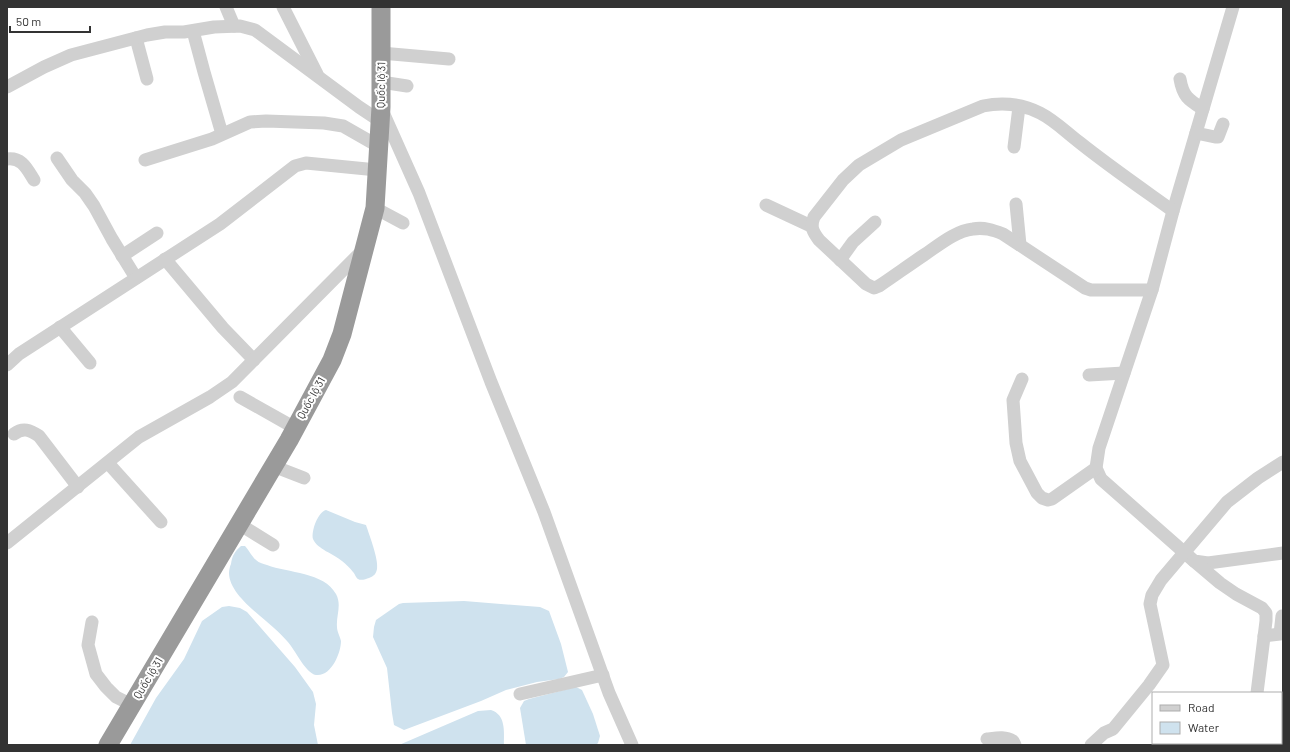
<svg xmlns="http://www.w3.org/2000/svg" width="1290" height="752" font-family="Barlow,sans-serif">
<rect width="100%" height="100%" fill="#fff"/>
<g fill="#cfe2ee">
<path d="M 326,510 L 355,522 L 366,525 C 369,534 379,560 377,569 C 376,574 374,576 369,578 C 366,579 361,581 358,579 C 356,578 355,574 353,572 C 350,568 346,564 342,561 C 334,554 317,549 313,539 C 311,531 318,512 326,510 Z"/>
<path d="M 241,546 L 245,546 C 249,550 252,557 256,560 C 259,563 264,564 267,565 C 288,573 324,572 336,594 C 342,605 336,616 337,627 C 337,632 340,636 341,641 C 341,653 331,677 316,675 C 305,673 295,649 287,641 C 283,637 279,632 274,628 C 260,615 229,594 229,573 C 229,570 230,566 231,564 C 232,556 235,551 241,546 Z"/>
<polygon points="464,601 540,607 549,611 561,644 568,672 564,677 559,679 537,682 506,690 481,701 404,730 394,725 392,713 387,668 373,637 374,627 376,620 399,604 403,603"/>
<polygon points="229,606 240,608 247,612 295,667 313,692 316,704 314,725 318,745 130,745 156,698 184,659 202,621 222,607"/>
<polygon points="576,687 582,690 593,714 600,736 598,743 596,745 526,745 520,708 524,701 529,699"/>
<path d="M 491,710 C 506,715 504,731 504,745 L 399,745 L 478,711 Z"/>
</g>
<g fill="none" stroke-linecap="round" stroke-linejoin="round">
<g stroke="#d0d0d0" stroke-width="13">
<polyline points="226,7 234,26"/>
<polyline points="283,7 317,74"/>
<polyline points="1233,7 1173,211 1152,290 1099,448 1096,468 1101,479 1194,561 1208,563 1283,553"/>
<polyline points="193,31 204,72 222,134"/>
<polyline points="136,38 147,79"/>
<polyline points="381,53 449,59"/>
<path d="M 1180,79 C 1183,97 1189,100 1203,109"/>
<polyline points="381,82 407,86"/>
<polyline points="7,87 44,67 71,55 147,35 165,32 184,32 214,27 240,26 255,30 359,107 380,121"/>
<polyline points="382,110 419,193 491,382 544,512 609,693 632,745"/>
<polyline points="1196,133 1215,137 1218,137 1223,124"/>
<polyline points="1014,147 1019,107"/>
<polyline points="57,158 72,180 85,193 94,206 112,239 136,278"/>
<path d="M 7,159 C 22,157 27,169 34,180"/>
<polyline points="145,160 212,139 250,122 266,121 324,123 343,126 378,146"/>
<polyline points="1016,204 1020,245"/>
<polyline points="766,205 811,226"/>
<polyline points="375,208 403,223"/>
<polyline points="122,256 157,233"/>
<polyline points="165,259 223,328 254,360"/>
<polyline points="840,260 853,242 875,222"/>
<path d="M 1152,290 L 1091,290 L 1085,288 L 1003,234 C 993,230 984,227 973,229 C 955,231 939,245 924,255 C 909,265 894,276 879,286 L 874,288 L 866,284 L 819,240 C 813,232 810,227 814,217 L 843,180 L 859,165 L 901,140 L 983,106 C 1002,102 1022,104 1040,113 C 1054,120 1066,132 1079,142 C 1109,166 1141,188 1173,211"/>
<polyline points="60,327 90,363"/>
<polyline points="7,365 19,354 220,224 295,166 306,163 377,170"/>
<polyline points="1089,375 1124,373"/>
<polyline points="1022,379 1013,400 1016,443 1020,461 1037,493 1042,498 1048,500 1052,499 1096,468"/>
<polyline points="240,397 295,428"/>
<path d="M 14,434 C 23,427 30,430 39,436 L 78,487"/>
<polyline points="108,463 161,522"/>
<polyline points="273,466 304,478"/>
<polyline points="239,524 273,545"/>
<polyline points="7,543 139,437 210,397 232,382 363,250"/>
<polyline points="1194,561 1220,583 1236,594 1262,608 1266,613 1266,621 1257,693"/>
<polyline points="92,622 88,645 96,674 106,687 116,697 132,705"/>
<polyline points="1264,636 1280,634 1282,616"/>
<polyline points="520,694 603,675"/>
<polyline points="1281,710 1283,710"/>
<path d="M 987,739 C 996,738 1005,736 1013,741 L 1015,745"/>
<polyline points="1258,743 1258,745"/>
<polyline points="1091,745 1104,733 1113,729 1149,685 1163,665 1150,604 1152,595 1161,580 1227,502 1258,478 1283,462"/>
</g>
<polyline stroke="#9a9a9a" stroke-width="19" points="108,745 289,440 332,360 342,334 375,208 381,107 381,7"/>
</g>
<g text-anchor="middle" stroke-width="4" stroke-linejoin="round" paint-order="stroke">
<g font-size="11" fill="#333" stroke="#fff">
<text transform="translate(381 85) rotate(-89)" y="4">Quốc lộ 31</text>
<text transform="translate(311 398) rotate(-61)" y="4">Quốc lộ 31</text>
<text transform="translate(148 678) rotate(-59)" y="4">Quốc lộ 31</text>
</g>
</g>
<rect width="1290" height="752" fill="none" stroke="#333333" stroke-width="16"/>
<rect x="1152" y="692" width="130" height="52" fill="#ffffff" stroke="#adadad"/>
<rect x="1160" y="705" width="20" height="6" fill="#d0d0d0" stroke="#adadad"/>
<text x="1188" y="712" font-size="12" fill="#333333">Road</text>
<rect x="1160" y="722" width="20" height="12" fill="#cfe2ee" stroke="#adadad"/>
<text x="1188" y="732" font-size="12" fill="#333333">Water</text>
<path d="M10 26v6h80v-6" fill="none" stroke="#333333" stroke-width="2"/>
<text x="16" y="26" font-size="12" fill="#333333" stroke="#ffffff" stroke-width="3" paint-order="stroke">50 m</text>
</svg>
